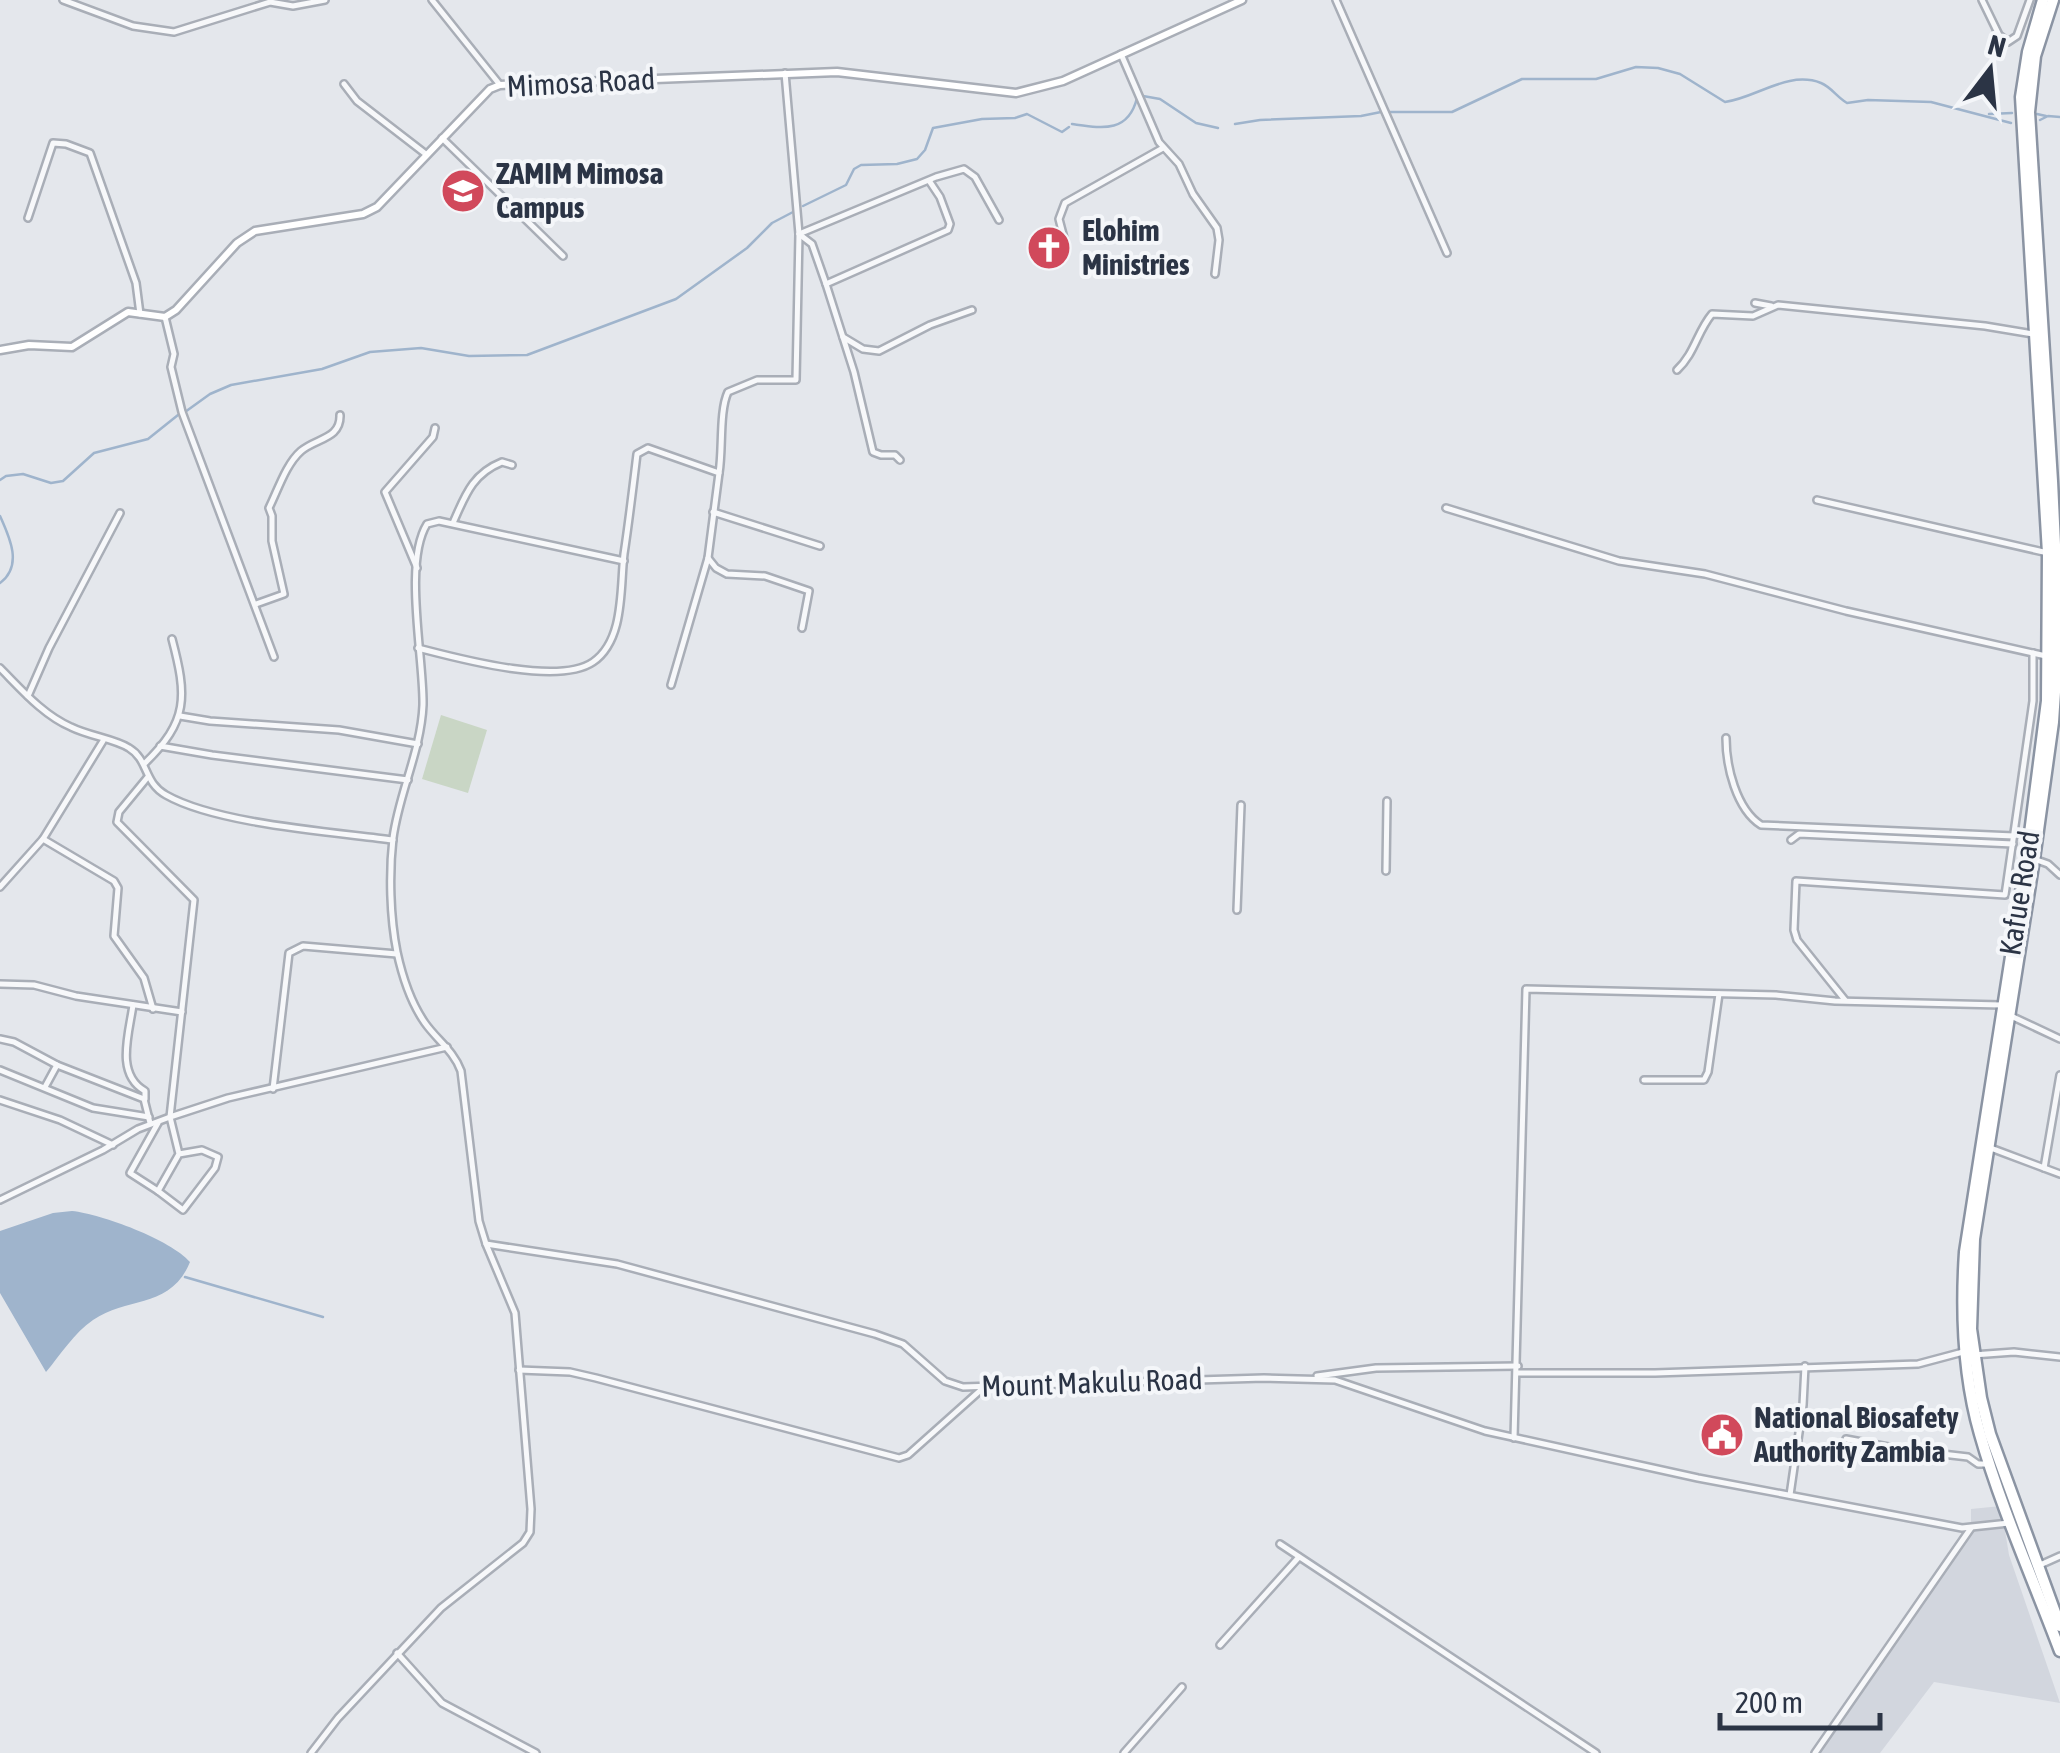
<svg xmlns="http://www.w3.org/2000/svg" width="2060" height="1753" font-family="'Asap Condensed',sans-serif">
<rect width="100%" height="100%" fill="#e4e7ec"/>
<polygon fill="#d2d6de" points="2001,1506 2009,1555 2060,1703 1934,1682 1880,1753 1820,1753 1834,1727 1971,1535 1971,1509"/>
<polygon fill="#c9d6c5" points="441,715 487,730 468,793 422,779"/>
<path fill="#9fb4cc" d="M 72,1211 C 102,1214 171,1240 190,1262 C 171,1309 128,1296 93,1320 C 74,1333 61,1354 46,1372 L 0,1293 L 0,1231 L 53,1213 Z"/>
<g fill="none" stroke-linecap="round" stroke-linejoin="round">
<g stroke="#9fb4cc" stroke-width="2.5">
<polyline points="1143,96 1160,99 1196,123 1218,128"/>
<polyline points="1989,114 2012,113"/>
<polyline points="2037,114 2046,116"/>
<polyline points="2040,120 2048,116 2060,117"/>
<path d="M 1072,124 C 1101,128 1128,134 1137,98"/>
<path d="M 1235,124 L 1260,120 L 1361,116 L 1381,112 L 1452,112 L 1522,79 L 1596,79 L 1636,67 L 1658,68 L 1680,74 L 1725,102 C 1756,98 1788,70 1821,83 C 1831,87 1837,97 1847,103 L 1868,100 L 1931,102 L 2011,123"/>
<polyline points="803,206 846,185 854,169 861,165 897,164 917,159 925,150 933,128 982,119 1015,118 1027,114 1062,132 1069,127"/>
<polyline points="185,412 210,394 231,385 322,369 370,352 421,348 469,356 527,355 676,299 747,248 772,223 793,212"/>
<polyline points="0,480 6,476 23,474 51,483 63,481 94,453 148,439 178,415"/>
<path d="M 0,516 C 10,538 23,566 0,583"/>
<polyline points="185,1277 323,1317"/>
</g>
<defs>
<g id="street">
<polyline points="63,0 133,26 174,32 270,2 293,6 325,0"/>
<polyline points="432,0 500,85"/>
<polyline points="1336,0 1447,253"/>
<polyline points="1982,0 1999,35 2008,42 2017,36 2030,0"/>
<polyline points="1121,54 1159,142 1179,164 1193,194 1217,228 1219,240 1215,274"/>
<polyline points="344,84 357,101 427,155"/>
<polyline points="442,138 563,256"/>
<polyline points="28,218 53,143 66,144 90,153 136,283 140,314"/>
<polyline points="799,234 812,244 826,284 854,372 873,452 881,455 895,455 900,460"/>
<polyline points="799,234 936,177 964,169 975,177 999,220"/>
<polyline points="1065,242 1059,219 1065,203 1163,148"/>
<polyline points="826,284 948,230 950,224 940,197 930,182"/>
<polyline points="1755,303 1771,306"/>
<polyline points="165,317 174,354 171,367 182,412 274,657"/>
<polyline points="843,337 863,349 879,351 930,325 972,310"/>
<path d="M 1677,370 C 1695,353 1697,332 1712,314 L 1753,316 L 1778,305 L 1985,326 L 2033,334"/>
<path d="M 719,473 C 723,450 719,411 728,392 L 757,380 L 796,380 L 799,234 L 785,73"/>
<polyline points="1817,500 2048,553"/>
<polyline points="1446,508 1619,561 1705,574 1846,611 2046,656"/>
<polyline points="713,512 820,546"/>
<path d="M 453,523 C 465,496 472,474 502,462 L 512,465"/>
<polyline points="708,558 716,568 727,574 765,576 809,591 802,628"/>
<path d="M 624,561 L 439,521 L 427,524 C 403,563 424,659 423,705 C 421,751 399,793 393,838 C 389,873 390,917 397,952 C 402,975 411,1003 425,1023 C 437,1040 454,1051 461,1071 L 479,1221 L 486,1244 L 617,1264 L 875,1334 L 903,1344 L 945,1381 L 963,1387 L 1264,1378 L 1335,1380 L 1485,1431 L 1698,1478 L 1962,1528 L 2009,1523"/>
<polyline points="417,568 385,492 433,437 435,428"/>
<path d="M 256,604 L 284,594 L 272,541 L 272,516 L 269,508 C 278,490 286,464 301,451 C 316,438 341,439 340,415"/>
<path d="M 418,648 C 457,658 558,686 593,662 C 625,640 620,587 624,554 C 629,521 633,487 637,454 L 648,448 L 719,473 L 708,558 L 671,685"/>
<path d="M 0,668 C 21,689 43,715 71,727 C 89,736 115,739 129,748 C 149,760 143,782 166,795 C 217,824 333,832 393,840"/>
<polyline points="28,696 49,648 120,513"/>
<polyline points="180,716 210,721 339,730 418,744"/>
<path d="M 1726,738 C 1726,766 1736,809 1761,825 L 2014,836"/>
<polyline points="160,746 212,755 408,780"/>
<path d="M 144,764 C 189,721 187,696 172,639"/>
<polyline points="147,778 119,812 117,822 194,900 170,1117 179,1154 158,1191 183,1210 215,1168 218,1157 202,1150 179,1154"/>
<polyline points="43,839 114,881 118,888 114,936 144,978 153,1009"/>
<polyline points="1791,840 1799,834 2013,844"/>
<polyline points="2034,859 2048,864 2060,875"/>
<polyline points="1386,871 1387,801"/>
<polyline points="0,887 43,839 103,741"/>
<polyline points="1237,910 1241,805"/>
<polyline points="0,984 34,985 76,996 182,1012"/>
<polyline points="1845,1000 1797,940 1794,930 1796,881 2005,895 2033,701 2033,653"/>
<path d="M 133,1005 C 129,1034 115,1074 145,1091 L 145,1099"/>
<polyline points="2011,1016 2060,1039"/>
<polyline points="0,1039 14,1042 57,1065 144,1099 150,1123"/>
<polyline points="0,1070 93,1108 149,1117"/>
<polyline points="1644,1080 1704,1080 1708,1072 1719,994"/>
<polyline points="45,1087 57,1065"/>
<polyline points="273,1089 289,953 303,946 397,954"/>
<polyline points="0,1100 60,1120 113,1145"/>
<polyline points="1988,1147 2060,1174"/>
<polyline points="2044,1168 2060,1075"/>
<polyline points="158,1191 130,1173 158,1123"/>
<polyline points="0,1200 103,1150 138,1129 170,1117 228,1098 447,1047"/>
<polyline points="1973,1355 2014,1352 2060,1357"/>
<polyline points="519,1370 570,1372 596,1378 899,1458 908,1455 983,1388"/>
<polyline points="1518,1373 1655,1373 1918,1364 1963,1352"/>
<polyline points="1317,1376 1376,1368 1518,1366"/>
<polyline points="1514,1438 1526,989 1776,995 1835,1001 2001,1005"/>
<polyline points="1846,1439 1899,1449 1968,1457 1978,1464 1989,1464"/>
<polyline points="1790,1495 1803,1405 1805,1366"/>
<polyline points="1280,1544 1596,1753"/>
<polyline points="2040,1565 2060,1556"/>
<polyline points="1220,1645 1299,1557"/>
<polyline points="397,1653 442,1703 536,1753"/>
<polyline points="311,1753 338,1718 441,1608 523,1543 530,1532 531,1509 515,1313 486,1244"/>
<polyline points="1124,1753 1182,1687"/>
<polyline points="1815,1753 1971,1528"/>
</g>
<polyline id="secondary" points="0,350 29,345 72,347 128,312 165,317 176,310 237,243 255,231 363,214 377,207 490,89 500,85 837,72 1016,93 1063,81 1242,0"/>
<g id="highway">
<path d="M 2043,0 L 2028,52 L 2021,97 L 2048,553 L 2047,701 L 2029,841 L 1965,1252 C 1961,1313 1963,1375 1980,1434 C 2001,1508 2033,1579 2060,1651"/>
<polyline points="2053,0 2035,56 2029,112 2052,481 2057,587 2056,677 2053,722 2034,859 1974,1239 1971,1329 1981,1398 1990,1434 2060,1626"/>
</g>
</defs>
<use href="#street" stroke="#a9aeb7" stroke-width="10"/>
<use href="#secondary" stroke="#a9aeb7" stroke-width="11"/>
<use href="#highway" stroke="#8b94a3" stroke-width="15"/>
<use href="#street" stroke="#f7f8fa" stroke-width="5"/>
<use href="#secondary" stroke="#fff" stroke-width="6"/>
<use href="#highway" stroke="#fff" stroke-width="10"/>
</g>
<defs>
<symbol id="university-disc" viewBox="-11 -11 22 22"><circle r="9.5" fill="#d1495b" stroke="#f4f6f9"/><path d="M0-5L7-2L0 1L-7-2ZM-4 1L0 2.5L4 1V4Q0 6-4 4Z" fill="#fff"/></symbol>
<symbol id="church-disc" viewBox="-11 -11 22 22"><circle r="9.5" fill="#d1495b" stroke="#f4f6f9"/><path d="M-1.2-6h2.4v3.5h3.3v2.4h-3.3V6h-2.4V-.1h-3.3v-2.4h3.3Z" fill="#fff"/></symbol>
<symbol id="civic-disc" viewBox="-11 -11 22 22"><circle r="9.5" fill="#d1495b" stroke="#f4f6f9"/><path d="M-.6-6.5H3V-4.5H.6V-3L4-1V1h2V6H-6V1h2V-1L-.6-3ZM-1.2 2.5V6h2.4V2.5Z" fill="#fff"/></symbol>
</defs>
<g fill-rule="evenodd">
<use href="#university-disc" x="438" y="166" width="50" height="50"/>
<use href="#church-disc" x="1024" y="223" width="50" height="50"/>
<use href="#civic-disc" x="1697" y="1410" width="50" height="50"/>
</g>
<g text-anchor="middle" stroke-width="8" stroke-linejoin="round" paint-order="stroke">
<g font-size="30" fill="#2b3445" stroke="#f4f6f9">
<text transform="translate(581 83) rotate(-3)" y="10">Mimosa Road</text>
<text transform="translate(2020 893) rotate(-81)" y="10">Kafue Road</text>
<text transform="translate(1092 1383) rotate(-2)" y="10">Mount Makulu Road</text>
</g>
<g font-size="30" font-weight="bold" fill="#2b3445" stroke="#f4f6f9" text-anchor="start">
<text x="496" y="184">ZAMIM Mimosa<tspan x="496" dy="34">Campus</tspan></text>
<text x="1082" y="241">Elohim<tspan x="1082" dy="34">Ministries</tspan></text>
<text x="1754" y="1428">National Biosafety<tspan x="1754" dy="34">Authority Zambia</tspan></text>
</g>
</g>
<g transform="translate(1990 70) rotate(16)" stroke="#f4f6f9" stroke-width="8" paint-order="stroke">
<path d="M0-8L18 38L0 25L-18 38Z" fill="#2b3445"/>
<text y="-15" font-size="28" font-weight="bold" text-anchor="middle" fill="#2b3445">N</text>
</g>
<path d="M1720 1713v15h160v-15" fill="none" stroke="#2b3445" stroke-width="5"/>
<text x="1735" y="1713" font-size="30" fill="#2b3445" stroke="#f4f6f9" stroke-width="8" paint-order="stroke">200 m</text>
</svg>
